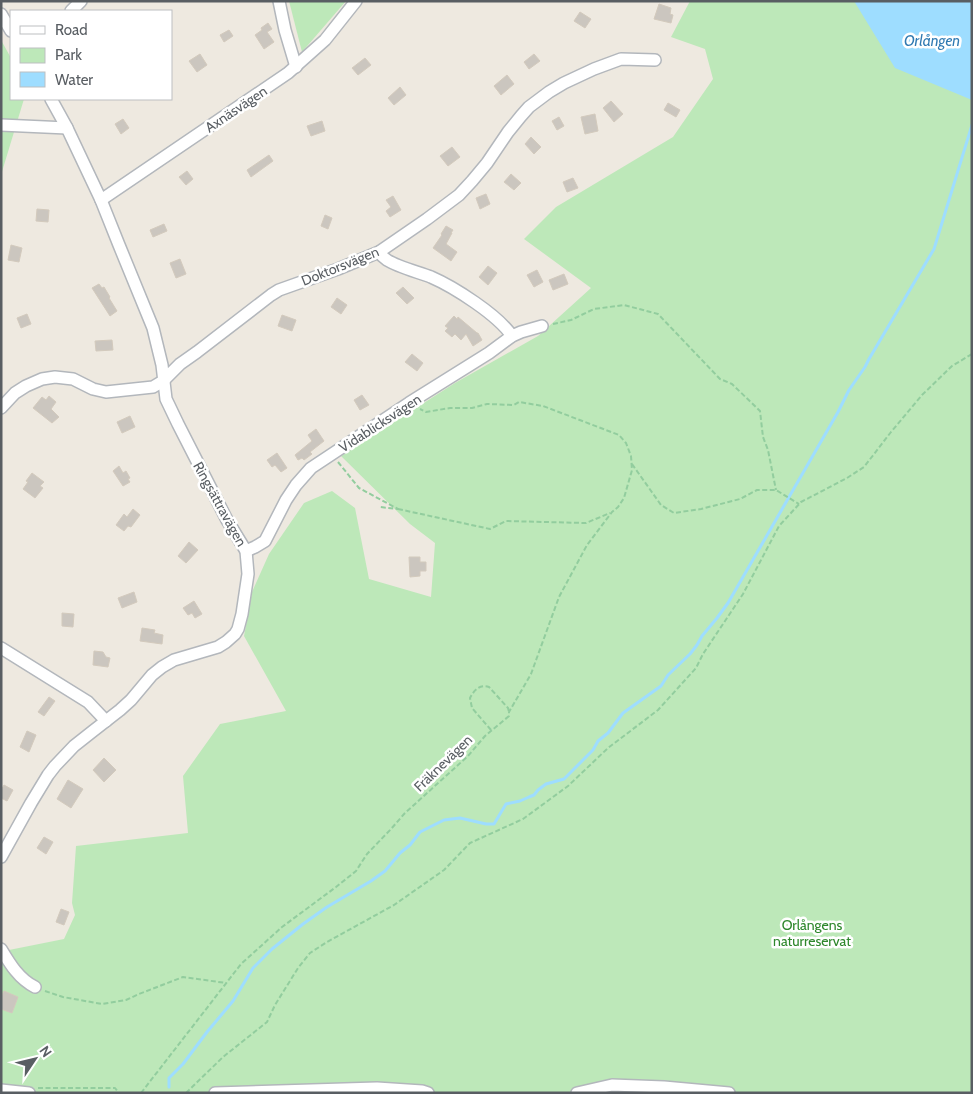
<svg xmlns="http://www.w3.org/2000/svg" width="973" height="1094" font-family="Cabin,sans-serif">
<rect width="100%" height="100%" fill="#eee9e0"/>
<g fill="#bde8b9">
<polygon points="289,1 346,1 302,52"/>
<polygon points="690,1 972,1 972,1093 1,1093 1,945 9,950 64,939 75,915 72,903 76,846 188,833 183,776 220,724 286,711 244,636 252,592 269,554 304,503 332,491 355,508 369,579 431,597 435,543 410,524 341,456 455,383 538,336 591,288 524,239 556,207 673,137 713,79 705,49 671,37"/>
<polygon points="1,40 11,58 11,99 24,99 1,175"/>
</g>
<polygon fill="#9eddff" points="854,1 972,1 972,100 895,68"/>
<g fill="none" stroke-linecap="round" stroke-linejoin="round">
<polyline stroke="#9eddff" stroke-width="3" points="169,1087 169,1078 183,1064 207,1032 233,1001 253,968 272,949 303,924 327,907 371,881 385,871 400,853 410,845 420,832 444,820 460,818 486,824 494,824 506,804 520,801 529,797 534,795 538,790 546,784 564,779 593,750 598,741 608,733 623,713 661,686 668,675 690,654 697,645 702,636 717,618 728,603 838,412 849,390 865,367 869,359 934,249 972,125"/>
</g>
<g fill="#cbc6bf" stroke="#d3cabd">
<polygon points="659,4 671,8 670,14 673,15 671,23 654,19"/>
<polygon points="580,12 591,19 585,28 574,21"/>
<polygon points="268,23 272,29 267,32 274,42 264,49 255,35 262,30 261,28"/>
<polygon points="229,30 233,36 224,42 220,35"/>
<polygon points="200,54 207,65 197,72 189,61"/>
<polygon points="534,54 540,61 529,69 524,62"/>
<polygon points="365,58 371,65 358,75 352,68"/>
<polygon points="507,75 514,84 501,95 494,86"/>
<polygon points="400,87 406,95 394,105 388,98"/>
<polygon points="611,101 623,114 614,122 603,108"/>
<polygon points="668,103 680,110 676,117 664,110"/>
<polygon points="595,114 598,131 585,134 581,117"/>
<polygon points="559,117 564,126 557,130 552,121"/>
<polygon points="123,119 129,128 121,134 115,124"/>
<polygon points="322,121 325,131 311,136 307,126"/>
<polygon points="531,137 541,147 534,154 525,144"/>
<polygon points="452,147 460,157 448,166 440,156"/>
<polygon points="269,155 273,161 251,177 247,170"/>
<polygon points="187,171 193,179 186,185 179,177"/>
<polygon points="511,174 521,183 514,190 504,182"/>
<polygon points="573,178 578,188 567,192 563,182"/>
<polygon points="486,194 490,204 480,209 476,198"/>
<polygon points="393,196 401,210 390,217 386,211 391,207 386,200"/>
<polygon points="37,209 49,210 48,222 36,221"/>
<polygon points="325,215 332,218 328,229 321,226"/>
<polygon points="164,224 167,231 153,237 150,230"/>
<polygon points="446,226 453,230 451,233 452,233 446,244 457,252 451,261 433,248 442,235 441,234"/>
<polygon points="11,245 22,248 19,262 8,260"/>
<polygon points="180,259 186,274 176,278 170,263"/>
<polygon points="488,266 497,273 488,285 479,277"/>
<polygon points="537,270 543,282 534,287 527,275"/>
<polygon points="564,274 568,284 553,290 549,280"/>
<polygon points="99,284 102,288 104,287 110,297 109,298 117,311 110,316 92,288"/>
<polygon points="403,287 414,298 407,304 396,293"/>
<polygon points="337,298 347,305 341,314 331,307"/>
<polygon points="27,314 31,324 21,328 17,318"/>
<polygon points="282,315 296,320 292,331 278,326"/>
<polygon points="454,316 457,319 458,317 477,333 478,333 482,340 473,346 466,334 461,340 455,334 452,337 445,331 448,328 445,326"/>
<polygon points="112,340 113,350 96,351 95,341"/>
<polygon points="412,354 423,363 417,371 405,362"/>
<polygon points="362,395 369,405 360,410 354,400"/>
<polygon points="49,396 56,402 51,409 59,417 52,423 33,408 42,397 46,400"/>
<polygon points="130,416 135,427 122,433 117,422"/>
<polygon points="316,429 324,441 310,452 312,454 304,460 302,458 298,460 295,455 312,441 308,435"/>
<polygon points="277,453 287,468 281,472 275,465 272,467 267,460"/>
<polygon points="119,466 123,473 126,471 130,478 128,479 130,482 123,486 113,471"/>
<polygon points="32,473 44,482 40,486 43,488 35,498 23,489 28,482 26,481"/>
<polygon points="133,509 140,515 131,527 128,526 124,531 116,525 124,514 127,517"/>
<polygon points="189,542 198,550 186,563 178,556"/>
<polygon points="409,557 420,557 420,562 426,562 426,571 420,571 420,576 410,577"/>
<polygon points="134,592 137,602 122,608 118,598"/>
<polygon points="194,601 202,614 195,618 192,613 188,615 183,608"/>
<polygon points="62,613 74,614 73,627 62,626"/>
<polygon points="142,628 155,630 154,633 163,635 162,644 140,641"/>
<polygon points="94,651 103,652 106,657 110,658 108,667 93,665"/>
<polygon points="49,697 55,701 44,716 38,712"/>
<polygon points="27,731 36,735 29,752 20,747"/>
<polygon points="104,758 116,770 104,782 93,770"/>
<polygon points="68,780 83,789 71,808 57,799"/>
<polygon points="4,785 13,790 7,801 1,798 1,790"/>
<polygon points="44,837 53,842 46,854 37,848"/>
<polygon points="61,909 69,912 64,925 56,922"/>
<polygon points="4,991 18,997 12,1013 1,1009 1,997"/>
</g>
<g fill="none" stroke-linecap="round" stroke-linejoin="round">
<defs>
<g id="street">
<polyline points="279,1 285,30 296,67"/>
<polyline points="71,11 81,1"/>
<polyline points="1,14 11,31"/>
<polyline points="1,125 67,128"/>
<polyline points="101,200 288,73 325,40 356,1"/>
<path d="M 379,252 C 381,255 384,258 387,260 C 398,267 418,272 431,277 C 454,287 498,315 512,336"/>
<polyline points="1,408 15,393 26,386 42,379 55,377 73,379 93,389 106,392 153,387 163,381 180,364 197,352 271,295 279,290 338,269 379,252 427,219 459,195 472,181 487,163 508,132 521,116 529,107 549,92 564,83 594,69 621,59 655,60"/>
<polyline points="246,551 255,547 265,541 286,500 296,485 311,468 409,403 489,353 512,336 521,332 542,326"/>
<polyline points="1,648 88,702 106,721"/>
<polyline points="1,857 31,803 48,775 55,766 74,746 93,731 120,710 131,700 152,675 162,667 174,660 218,647 226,642 235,634 238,629 242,614 248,574 246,551 227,520 178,424 166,399 162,365 153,328 119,245 101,200 67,128 51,99"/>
<path d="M 1,949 C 10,964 19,979 35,987"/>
<polyline points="1,1090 29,1093"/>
<polyline points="215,1093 377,1088 422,1091 428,1093"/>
<polyline points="577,1093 612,1085 664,1087 729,1093"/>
</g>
</defs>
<use href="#street" stroke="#b3b7bc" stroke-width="14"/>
<g stroke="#92cd9e" stroke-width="2" stroke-dasharray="5 2.5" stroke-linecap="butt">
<polyline points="553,324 571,320 594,309 624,305 658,314 720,379 732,384 760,411 763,437 768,450 776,490"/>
<polyline points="338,462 359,488 398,509 380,507"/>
<polyline points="632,464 661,505 674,513 701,509 740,499 757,490 776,490 799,504"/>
<polyline points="398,509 490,529 506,521 586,523 610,513"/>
<path d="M 491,730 L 472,708 L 470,698 C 474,690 480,684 489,687 L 508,708 L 509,712"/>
<polyline points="45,991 63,997 102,1004 126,1000 139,994 183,977 226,983"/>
<polyline points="38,1088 115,1088 119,1093"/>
<polyline points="141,1093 241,964 282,927 336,887 356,871 367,854 391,829 405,813 468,756 485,736 509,716 509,712 531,674 559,597 587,545 612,512 618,507 624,498 632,470 631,456 626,443 619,435 543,406 519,402 514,405 487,404 472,408 450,408 426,412 420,409"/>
<polyline points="186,1093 223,1057 267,1022 275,1005 298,968 310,953 327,942 394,905 444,870 470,843 523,819 568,786 608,748 658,710 696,668 703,654 743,594 779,526 801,502 847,478 864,467 891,432 922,395 952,366 972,354"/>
</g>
<use href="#street" stroke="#fff" stroke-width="11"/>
</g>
<g text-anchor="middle" stroke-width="5" stroke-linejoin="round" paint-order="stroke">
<g font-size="14" fill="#595e63" stroke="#fff">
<text transform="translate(236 109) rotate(-34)" y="5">Axnäsvägen</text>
<text transform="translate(340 266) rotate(-22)" y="5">Doktorsvägen</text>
<text transform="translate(380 423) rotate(-33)" y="5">Vidablicksvägen</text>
<text transform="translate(220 504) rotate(61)" y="5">Ringsättravägen</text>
<text transform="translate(443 763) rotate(-44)" y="5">Fräknevägen</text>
</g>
<g font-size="14" fill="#2e872c" stroke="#fff">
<text x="812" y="930">Orlångens<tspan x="812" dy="16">naturreservat</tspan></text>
</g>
<g font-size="15" font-style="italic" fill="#307ab2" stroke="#fff">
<text x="932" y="46">Orlången</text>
</g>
</g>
<rect width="973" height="1094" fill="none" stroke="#595e63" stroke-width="5"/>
<rect x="10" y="10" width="162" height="90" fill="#ffffff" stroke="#bdbfc1"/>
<rect x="20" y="26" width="25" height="8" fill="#ffffff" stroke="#bdbfc1"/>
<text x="55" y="35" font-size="15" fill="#595e63">Road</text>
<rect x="20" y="48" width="25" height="15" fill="#bde8b9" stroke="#bdbfc1"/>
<text x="55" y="60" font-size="15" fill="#595e63">Park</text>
<rect x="20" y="72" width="25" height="15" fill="#9eddff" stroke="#bdbfc1"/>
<text x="55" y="85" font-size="15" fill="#595e63">Water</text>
<g transform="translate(35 1059) rotate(55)" stroke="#ffffff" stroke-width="4" paint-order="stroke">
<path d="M0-4L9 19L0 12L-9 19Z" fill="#595e63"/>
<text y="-8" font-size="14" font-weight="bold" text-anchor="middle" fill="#595e63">N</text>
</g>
</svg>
